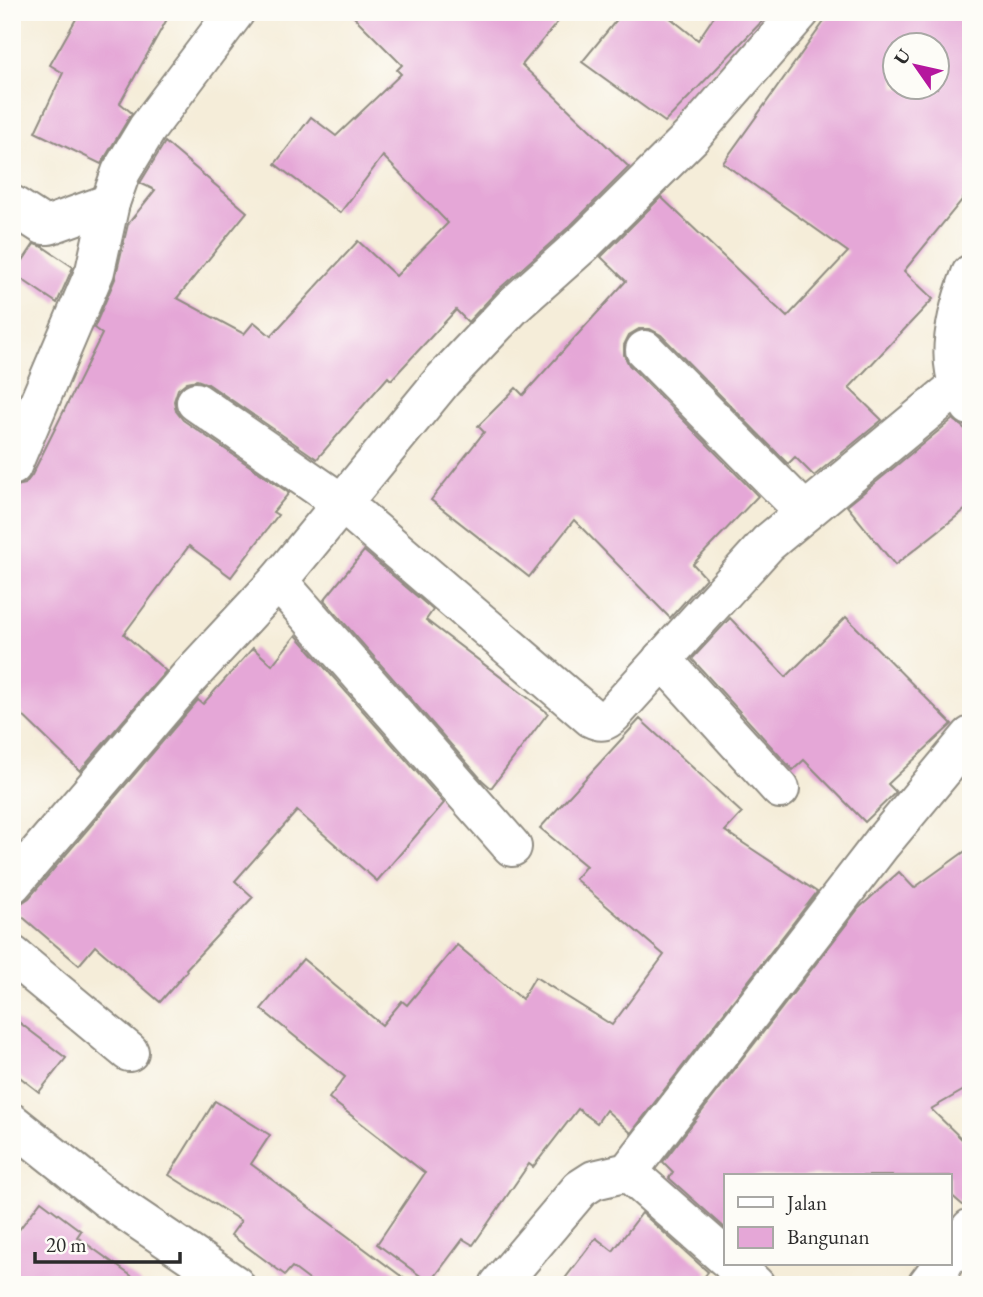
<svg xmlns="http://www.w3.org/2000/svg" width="983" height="1297" font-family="'EB Garamond',serif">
<rect width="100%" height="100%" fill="#fdfcf7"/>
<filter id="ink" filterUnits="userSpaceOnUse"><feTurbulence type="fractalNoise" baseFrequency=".0143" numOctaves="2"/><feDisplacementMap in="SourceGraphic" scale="14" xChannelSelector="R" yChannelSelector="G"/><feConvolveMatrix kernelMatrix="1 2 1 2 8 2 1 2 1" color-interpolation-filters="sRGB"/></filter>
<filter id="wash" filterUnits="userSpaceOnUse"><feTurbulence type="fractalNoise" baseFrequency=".00686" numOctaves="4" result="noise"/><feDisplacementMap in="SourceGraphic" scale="28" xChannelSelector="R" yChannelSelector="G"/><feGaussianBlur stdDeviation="1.57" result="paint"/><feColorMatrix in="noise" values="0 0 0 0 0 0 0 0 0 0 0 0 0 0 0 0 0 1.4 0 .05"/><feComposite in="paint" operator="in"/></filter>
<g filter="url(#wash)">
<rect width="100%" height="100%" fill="#f5edd9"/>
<g id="blocks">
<g fill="#e5a7d7" fill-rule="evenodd">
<polygon points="80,12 171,12 120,103 132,113 101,164 35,132 63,73 50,65"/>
<polygon points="349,12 566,12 522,65 629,167 571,225 498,290 468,322 456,310 391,380 388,377 317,459 208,384 197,380 187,382 178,389 174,401 176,411 183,420 289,493 273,512 278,515 231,577 189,546 124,634 166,671 80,771 12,705 12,487 25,484 32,475 102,334 94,328 115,279 128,224 155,190 140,183 165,142 247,212 177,298 244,334 254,322 271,336 358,241 396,276 448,223 383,156 340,213 275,164 311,117 336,136 401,74 397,70 402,65"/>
<polygon points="623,12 663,12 698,40 717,12 771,12 665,122 582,62"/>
<path d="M 831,12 L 971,12 L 971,189 L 904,271 L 933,299 L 849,388 L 882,420 L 814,476 L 795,457 L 788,464 L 661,335 L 650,329 L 639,329 L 629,335 L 624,345 L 624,355 L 629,365 L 758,496 L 693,564 L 706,578 L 670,618 L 574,520 L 529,577 L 431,500 L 484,432 L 478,426 L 516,388 L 523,395 L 626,281 L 601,257 L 661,197 L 787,317 L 848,252 L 723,163 ZM 895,46 L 937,46 L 937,88 L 895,88 Z"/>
<polygon points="34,244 43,247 73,267 57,303 14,274"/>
<polygon points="953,419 971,434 971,505 895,565 847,506"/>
<polygon points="364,551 433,610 426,620 548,713 491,788 482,780 324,600"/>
<polygon points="846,617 952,724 888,784 896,792 865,822 804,760 793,770 788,765 692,659 730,618 786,677"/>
<polygon points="296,635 444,803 377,881 297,811 235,881 253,897 186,969 187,971 160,1002 95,946 79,965 12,908 12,905 20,904 29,898 198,700 203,704 253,648 272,665"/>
<polygon points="640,719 742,813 725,831 817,892 631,1133 606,1110 597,1123 578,1109 533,1167 529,1164 473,1245 463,1239 430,1283 377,1244 425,1173 329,1098 345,1077 261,1009 303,959 382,1025 402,1001 407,1005 457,945 522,999 535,977 612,1025 664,955 575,879 586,866 540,828"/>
<polygon points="971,847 971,1086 931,1109 971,1148 971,1207 965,1207 950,1194 950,1176 726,1176 726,1229 669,1178 673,1172 663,1162 859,908 899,872 914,888"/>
<polygon points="12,1017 66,1058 39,1092 12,1071"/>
<polygon points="215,1101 270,1135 251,1164 413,1285 316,1285 292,1267 285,1275 231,1235 241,1221 169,1175"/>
<polygon points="41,1201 81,1231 77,1237 144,1285 12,1285 12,1239"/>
<polygon points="642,1213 708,1272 698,1285 560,1285 596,1238 613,1251"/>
</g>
</g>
</g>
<g filter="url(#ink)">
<use href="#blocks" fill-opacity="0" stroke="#908c82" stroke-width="2"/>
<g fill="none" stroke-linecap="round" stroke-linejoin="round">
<defs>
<g id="street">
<polyline points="12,205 43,225 49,225 110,203"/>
<polyline points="645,350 805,512"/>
<path d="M 196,402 L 343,504 L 592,718 C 602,723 606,721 613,714 L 768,543 L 959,385"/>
<path d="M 970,406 C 964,395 957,384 955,371 C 949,340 960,303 971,274"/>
<polyline points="12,466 95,271 110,203 121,172 147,129 235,12"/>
<polyline points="278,581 512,847"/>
<polyline points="662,659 780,789"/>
<polyline points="12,884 190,676 278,581 443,380 513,306 586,241 691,137 800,12"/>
<polyline points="12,955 129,1052"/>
<polyline points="12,1123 105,1197 235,1285"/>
<polyline points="628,1172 726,1258"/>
<polyline points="950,1255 971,1228"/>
<polyline points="732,1264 755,1285"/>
<polyline points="499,1285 580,1189 594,1180 628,1172 882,843 971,736"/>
<polyline points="927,1285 943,1264"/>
</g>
</defs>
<use href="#street" stroke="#908c82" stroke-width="42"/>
<use href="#street" stroke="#fff" stroke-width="38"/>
</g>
</g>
<rect width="983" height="1297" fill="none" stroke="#fdfcf7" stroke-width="42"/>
<rect x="724" y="1174" width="228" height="91" fill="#fdfcf7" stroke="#a9a8a5" stroke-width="2"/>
<rect x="738" y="1197" width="35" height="10" fill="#ffffff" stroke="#a9a8a5" stroke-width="2"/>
<text x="787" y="1210" font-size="21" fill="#2b2b2b">Jalan</text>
<rect x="738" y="1227" width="35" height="21" fill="#e5a7d7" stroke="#a9a8a5" stroke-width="2"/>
<text x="787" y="1244" font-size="21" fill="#2b2b2b">Bangunan</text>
<g transform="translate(916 66) rotate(304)"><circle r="33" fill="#fdfcf7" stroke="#a9a8a5" stroke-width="2"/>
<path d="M0-5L12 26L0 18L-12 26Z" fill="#b5179e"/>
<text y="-10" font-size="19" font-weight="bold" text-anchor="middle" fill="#2b2b2b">U</text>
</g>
<path d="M35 1252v10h145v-10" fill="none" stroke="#2b2b2b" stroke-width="3.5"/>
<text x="46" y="1252" font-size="21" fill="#2b2b2b" stroke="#fdfcf7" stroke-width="5" paint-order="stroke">20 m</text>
</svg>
